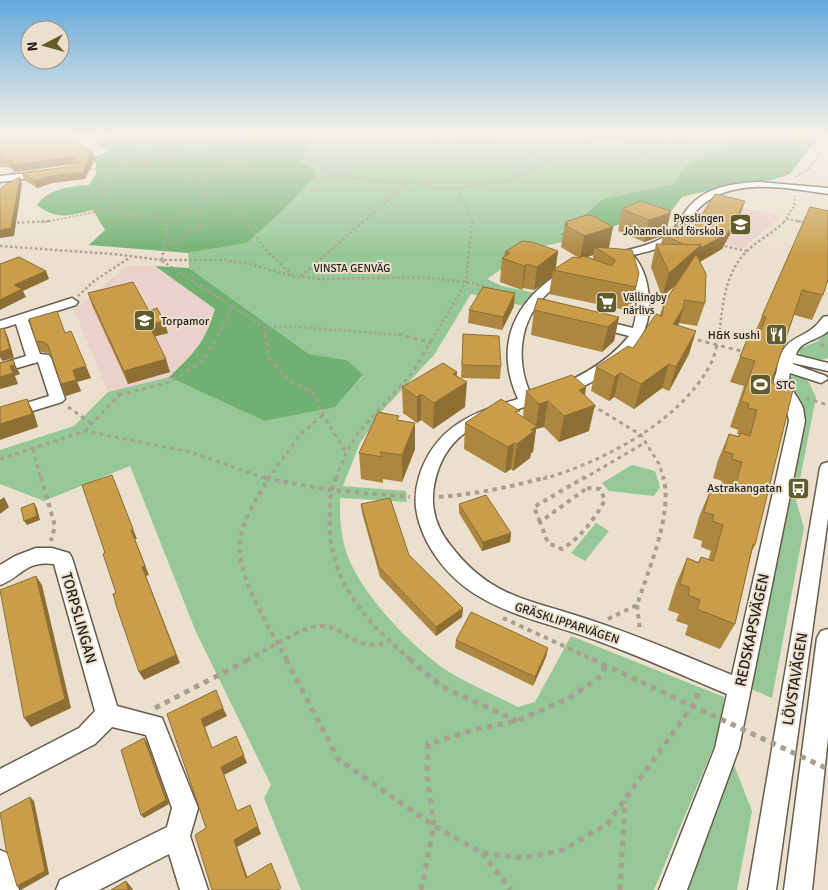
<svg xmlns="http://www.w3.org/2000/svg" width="828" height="890" font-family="Signika,sans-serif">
<rect width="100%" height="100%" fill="#ebe0cd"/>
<g fill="#ead1ca">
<polygon points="716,202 782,216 743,248 699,238"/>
<polygon points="127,266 155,266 216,309 208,332 193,354 169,377 108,392 74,310"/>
</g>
<g fill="#96c796">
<path d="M 317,133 L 573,133 L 591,140 L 660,138 L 661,133 L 743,133 L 745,135 L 687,165 L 673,184 L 603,199 L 560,233 L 576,239 L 531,249 L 487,279 L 502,286 L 535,293 L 524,306 L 471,294 L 434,355 L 382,411 L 360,443 L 343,486 L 406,491 L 407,502 L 340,498 C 340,513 340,528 344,544 C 354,588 410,645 446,670 C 468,684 495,695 518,707 L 535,702 L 571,636 L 724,697 L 720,731 L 654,890 L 301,890 L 264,798 L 271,785 L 196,632 L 130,466 L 44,501 L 0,484 L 0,450 L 74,426 L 108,392 L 169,377 L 264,421 L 335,406 L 363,376 L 347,360 L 309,354 L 189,268 L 188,253 L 247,243 L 279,214 L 314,178 L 300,162 L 313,136 Z"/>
<path d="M 828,332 L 828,358 C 818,362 810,360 800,357 L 799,349 L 818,341 Z"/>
<polygon points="799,375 808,381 816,397 796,500 804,528 772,698 751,689 803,415 788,384 788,377"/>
<polygon points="632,465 655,471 660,487 654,496 609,491 602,483"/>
<polygon points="596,523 609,531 585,561 571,553"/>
<polygon points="734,765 752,811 737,890 687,890"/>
</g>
<g fill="#70b171">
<path d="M 131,133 L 317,133 L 313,136 L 300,162 L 314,169 L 314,178 L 279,214 L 247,243 L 188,253 L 89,245 L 105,230 L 93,210 C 70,215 58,221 37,205 C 48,189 71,186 89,185 L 96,174 L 96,163 L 87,159 L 108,152 L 98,144 L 114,135 Z"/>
<polygon points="573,133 661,133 661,138 591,140"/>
<polygon points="743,133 821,133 790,174 772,180 731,185 682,197 663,222 632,220 576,239 560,234 603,199 673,184 687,165 745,135"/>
<path d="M 155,266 L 189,268 L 309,354 L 347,360 L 363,375 L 335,407 L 264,421 L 169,377 C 194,353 205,343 215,309 Z"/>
</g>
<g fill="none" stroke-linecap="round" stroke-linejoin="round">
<defs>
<g id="minor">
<polygon points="45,171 48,172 48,176 0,182 0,176"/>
<path d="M 759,182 L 828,188 L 828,194 C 787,188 732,176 699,208 C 692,214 689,223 684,231 C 672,246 651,251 633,255 C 645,269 649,286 649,304 C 651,347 607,377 571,392 C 537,406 500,410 469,430 C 449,443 438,463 434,486 C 430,509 437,529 451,546 C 490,597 527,599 584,618 C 634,634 683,655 732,675 L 789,421 C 787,404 778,399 774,385 C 773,379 776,375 777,370 C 784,329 805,344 823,317 L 828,316 L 828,331 C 818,341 800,340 796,355 L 828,363 L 828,371 L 793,363 L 793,364 L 826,376 L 828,379 L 821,383 L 790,373 C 786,388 798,395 803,408 C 804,412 804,417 805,421 L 739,748 L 687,890 L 659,890 L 715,748 L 727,694 C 684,676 642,657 598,641 C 532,616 464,611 427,542 C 416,520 412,500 419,477 C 434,428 472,412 518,399 C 493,344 515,299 565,270 L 569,269 L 575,273 C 568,281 555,286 547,294 C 519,320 515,361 531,395 C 568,384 604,367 629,336 L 591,326 L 589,323 L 596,319 L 633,328 C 640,305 638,277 623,258 L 612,258 L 610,256 L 612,254 C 630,249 651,246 667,235 C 677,228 681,217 688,208 C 705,187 734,183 759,182 Z"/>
<polygon points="72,298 78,302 76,305 28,320 40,354 49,355 51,358 65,399 62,402 0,421 0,411 49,396 38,362 0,373 0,364 26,356 16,324 0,329 0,321"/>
<polygon points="828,462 828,518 776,890 748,890 820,468 822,464"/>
<path d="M 36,548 L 52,548 L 69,553 L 72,558 L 117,706 L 162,718 L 198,808 L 190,836 L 208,890 L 180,890 L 169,854 L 99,890 L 56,890 L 60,880 L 167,827 L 172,808 L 146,735 L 112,727 L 95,744 L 0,794 L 0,769 L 79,728 L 95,711 L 54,564 C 25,560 22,577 0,585 L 0,565 L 15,556 Z"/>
<polygon points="828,629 828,737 812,890 784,890 817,638 821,631"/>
<polygon points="0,850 9,854 19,890 0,890"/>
</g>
</defs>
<use href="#minor" stroke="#665d4c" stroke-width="3"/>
<g stroke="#a79f90" stroke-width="2" stroke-dasharray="2 2" stroke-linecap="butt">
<path d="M 98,133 L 107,139 L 141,144 C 133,158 117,165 109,178 C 106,184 104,191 106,197 C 114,223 153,210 168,222"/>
<polyline points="427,133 447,158"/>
<polyline points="446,133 552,159"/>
<polyline points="576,133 620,136 648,133"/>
<polyline points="68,140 79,141 81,144 76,146"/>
<polyline points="139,149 209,133"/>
<path d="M 137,151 L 186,174 L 204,193 C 198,210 185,216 168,221"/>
<polyline points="154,159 310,159 329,171 360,179 410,182 438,188 458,188 510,180 553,159 594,159 637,155 666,147 695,133"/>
<polyline points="118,167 146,162 165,153 267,133"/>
<polyline points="86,169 117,168"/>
<path d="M 193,172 L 207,182 L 204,193 C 226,198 232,205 246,222"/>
<polyline points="186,174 211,167 221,169 224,166 235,164 281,176 295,173 314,178 355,179"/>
<polyline points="782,177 798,152 787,133"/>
<polyline points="795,177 809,169 828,142"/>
<polyline points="458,188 472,222"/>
<polyline points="787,219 803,222"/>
<polyline points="33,222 45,222 115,208"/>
<polyline points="201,222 199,217 202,204"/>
<polyline points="363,222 408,183"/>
<polyline points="784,222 794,206 795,196"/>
</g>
<g stroke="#a79f90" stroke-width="2.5" stroke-dasharray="2.5 2.5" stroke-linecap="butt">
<polyline points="245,221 267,251 292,275"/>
<polyline points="797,221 806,223"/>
<polyline points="12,223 49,221"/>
<polyline points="164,244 180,243 191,231 203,227 201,221"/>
<polyline points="720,245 746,251"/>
<polyline points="0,246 113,254 162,260 225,260 249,264 293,276 321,279 421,277 466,282 495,289"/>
<polyline points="162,260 168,221"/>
<polyline points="162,261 264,327 265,335"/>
<polyline points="301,276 364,221"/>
<polyline points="78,296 94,281 129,258"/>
<polyline points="264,327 295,327 402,335"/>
<polyline points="218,335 232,306"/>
<polyline points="435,335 466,282 472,221"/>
<path d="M 719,335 C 723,305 724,273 748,250 C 760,239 774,232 785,221"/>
</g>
<g stroke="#a79f90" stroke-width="3" stroke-dasharray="4 4" stroke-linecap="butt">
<polyline points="265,334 269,358 289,381 313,392 323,415 346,452"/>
<polyline points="398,334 431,343"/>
<polyline points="690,338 745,352"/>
<polyline points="820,345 828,347"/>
<polyline points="119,395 169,382 203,361 219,334"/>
<polyline points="806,398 828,405"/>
<polyline points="592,405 641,435 659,464 664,479"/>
<polyline points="68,407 92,424"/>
<polyline points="85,431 119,395 116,390"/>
<polyline points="33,449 41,479"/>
<polyline points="0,459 85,431 191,452 267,479"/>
<polyline points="268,479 300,435 323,415"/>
<polyline points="336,479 346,453 358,433 413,372 435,334"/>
<path d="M 543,479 C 602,462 678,423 709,367 C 715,357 717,345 719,334"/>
<polyline points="583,479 646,442"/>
</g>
<g stroke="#a79f90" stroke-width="4" stroke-dasharray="4.5 4.5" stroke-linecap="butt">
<polyline points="41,477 55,526 51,541"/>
<path d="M 264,477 L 268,479 C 258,497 245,515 241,535 C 232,572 270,628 287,660"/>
<polyline points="269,477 268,479 331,490 410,497"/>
<path d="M 336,477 C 331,489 330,499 330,511 C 325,576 364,621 411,660"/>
<path d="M 587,488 L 600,489 L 605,500 C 594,520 581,537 562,549 L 548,543 L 540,522 Z"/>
<path d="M 439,497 C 476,494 511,487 547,477"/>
<polyline points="540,522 534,507 585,477"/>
<polyline points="637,605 640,631"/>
<polyline points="503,618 594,660"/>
<path d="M 608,619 L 637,605 C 648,571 674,511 663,477"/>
<path d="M 247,660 C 264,652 301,627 318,626 C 348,625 350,653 388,642"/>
</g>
<g stroke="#a79f90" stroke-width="5" stroke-dasharray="5.5 5.5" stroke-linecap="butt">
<polyline points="286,659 338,759 434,826 482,853 523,858 563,850 607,824 696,701 699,690"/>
<polyline points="409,659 441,686 517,721"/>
<polyline points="592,659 641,682"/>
<polyline points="155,708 250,659"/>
<polyline points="482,853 511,890"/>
<polyline points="421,890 434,826 427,776 428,744 477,729 517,721 569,698 601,676 606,665"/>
<polyline points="620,890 625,801"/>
</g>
<use href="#minor" fill="#fff" fill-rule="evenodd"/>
<polyline stroke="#a79f90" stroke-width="5" stroke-dasharray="5.5 5.5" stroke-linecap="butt" points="641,682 828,769"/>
</g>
<g fill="#ad8740" fill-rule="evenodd">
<polygon points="0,133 75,143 95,158 85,179 52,183 37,188 24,180 22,173 76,165 75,164 14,172 12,168 0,167"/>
<polygon points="622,209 671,211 666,231 694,227 740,216 722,249 700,262 705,303 697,326 679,323 678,326 689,354 669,391 662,388 634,409 614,397 609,401 591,391 596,367 633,348 660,315 664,303 675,286 662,297 651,267 656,244 661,244 663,235 644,242 618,231"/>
<polygon points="828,211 823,295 812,320 794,315 771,383 755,545 752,551 735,624 720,649 685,635 688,625 676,621 679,614 668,610 676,584 687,558 698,562 701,557 708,560 711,551 701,547 702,541 693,538 699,517 710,491 720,494 722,490 729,492 730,488 720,485 722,481 713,478 718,460 729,434 738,436 739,434 737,434 738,430 730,427 744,386 730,382 748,337 752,339 762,316"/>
<path d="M 565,222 L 613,227 L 609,248 L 636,287 L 630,311 L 549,294 L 552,277 L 534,290 L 523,288 L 522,290 L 500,282 L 502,258 L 504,257 L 505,252 L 558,251 L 556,268 L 579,258 L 561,247 ZM 593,255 L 593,259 L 587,257 Z"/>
<polygon points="88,293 149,311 168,333 155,336 170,372 128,384 92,305"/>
<polygon points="514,306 502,330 468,323 469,310"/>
<polygon points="534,310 619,317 614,341 602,352 531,335"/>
<polygon points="65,333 91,378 77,382 81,391 66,396 51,355 49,353 41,352 36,341"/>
<polygon points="463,334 501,366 500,379 461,378"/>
<polygon points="457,372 457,376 465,407 433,429 421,420 417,423 403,413 402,387"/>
<polygon points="586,387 585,396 589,431 559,442 544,427 536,429 533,452 531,453 530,458 513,471 511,469 505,473 464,449 465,423 519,415 524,418 523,416 526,391"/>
<polygon points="399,420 415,423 415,449 402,482 383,479 383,483 361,479 359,453"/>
<polygon points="361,504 409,555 463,608 462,617 436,636 380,577 362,513"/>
<polygon points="459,504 511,533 510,542 482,551 459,513"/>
<polygon points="456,640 548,648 546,657 533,686 455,648"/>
</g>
<g fill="#8d6e34">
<polygon points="92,151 95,158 85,179 52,183 37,188 34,181 50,176 83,172"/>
<polygon points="72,157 75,164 14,172 11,165"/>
<polygon points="20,177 22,184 14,236 0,238 0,230"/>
<polygon points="745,201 740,216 722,249 696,264 694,268 662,297 669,273"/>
<polygon points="671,211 666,233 664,233 662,236 644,242 649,220"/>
<polygon points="613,227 608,250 595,247 593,255 580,259 584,236"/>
<polygon points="558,251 555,270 553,270 552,277 534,290 537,267"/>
<polygon points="526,264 523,288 522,290 524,266"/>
<polygon points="46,271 49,279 23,291 26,297 0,310 0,300 14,285"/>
<polygon points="515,293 514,306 502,330 503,317"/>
<polygon points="684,307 677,330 673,324"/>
<polygon points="619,317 614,341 602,352 608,327"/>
<polygon points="164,321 168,333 153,337 149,325"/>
<polygon points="4,328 8,337 14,358 2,361 0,357 0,352"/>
<polygon points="696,331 689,354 669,391 676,367"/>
<polygon points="166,359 170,372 128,384 124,371"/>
<polygon points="13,360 20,374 15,376 18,384 0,389 0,377 10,366"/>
<polygon points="669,364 662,388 634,409 641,384"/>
<polygon points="86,366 91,378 77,382 73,370"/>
<polygon points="457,372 456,388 467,382 465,407 433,429 434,403 453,374"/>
<polygon points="620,373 614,397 609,401 615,377"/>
<polygon points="76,380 81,391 66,396 61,384"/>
<polygon points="586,387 582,410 595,405 589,431 559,442 564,416 579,390"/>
<polygon points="421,394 421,420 417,423 417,397"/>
<polygon points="27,399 34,413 38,427 0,440 0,424"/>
<polygon points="548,401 544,427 536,429 533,452 531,453 530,458 513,471 517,444 531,430 536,427 539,404"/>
<polygon points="415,423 415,449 402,482 402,455"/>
<polygon points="514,443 511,469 505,473 508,447"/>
<polygon points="112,475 137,539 135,539 149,575 146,576 180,663 144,680 139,672 142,567 131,530"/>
<polygon points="4,497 9,507 0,514 0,500"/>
<polygon points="34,503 37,508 40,520 27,525 24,521"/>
<polygon points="511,533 510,542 482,551 483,542"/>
<polygon points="36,576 42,585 71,708 31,727 24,718"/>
<polygon points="463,608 462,617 436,636 436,627"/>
<polygon points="548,648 546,657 533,686 535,677"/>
<polygon points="223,708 227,716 205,727 215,756 212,748 201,719"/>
<polygon points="236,736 247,763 224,775 240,819 221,767"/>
<polygon points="144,738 147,742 169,804 144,818 141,815"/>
<polygon points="30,797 34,801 49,874 21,890 17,886"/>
<polygon points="250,805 261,834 237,847 250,884 246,878 234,840"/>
<polygon points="126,881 132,888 133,890 128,890"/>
</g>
<g fill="#c99d4a" stroke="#8d6e34">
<polygon points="0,133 66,133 75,143 92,151 83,172 50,176 34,181 22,173 76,166 80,162 72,157 11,165 14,161 0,160"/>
<polygon points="20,177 11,228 0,230 0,190 3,186"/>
<polygon points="715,194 745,201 728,233 701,248 701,245 685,245 668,237 672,236 664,233 683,222 694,227"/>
<polygon points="640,201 671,211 668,214 649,220 622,209"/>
<polygon points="810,207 828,211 828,280 823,295 802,290 771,383 793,390 755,545 753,544 735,624 697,609 700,600 688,595 690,588 680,584 687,558 699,563 701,557 713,561 723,525 712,521 714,515 704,512 710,491 721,494 722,490 733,493 742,462 732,459 733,454 724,451 729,434 739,437 740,433 750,436 757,410 748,408 749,404 741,401 755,361 740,357 748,337 757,340 766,317 762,316"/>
<polygon points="586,215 593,216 613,227 584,236 565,225 568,224 565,222"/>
<polygon points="522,241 532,242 558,251 537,267 526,264 524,266 502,258 510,253 505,252"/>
<polygon points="656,244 701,245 669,273"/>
<polygon points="595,247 632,250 639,273 636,287 553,270 573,257 578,258 584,256 612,266 615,260"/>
<polygon points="696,254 706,274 705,303 684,300 684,307 673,324 696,331 676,367 669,364 641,384 620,373 615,377 596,367 628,346 633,348 656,314 662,316 664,303"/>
<polygon points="19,257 46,271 14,285 22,289 0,300 0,264"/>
<polygon points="133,282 149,311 157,308 164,321 149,325 166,359 124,371 88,293"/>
<polygon points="483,287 515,293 503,317 469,310"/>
<polygon points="538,298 619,317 608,327 534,310"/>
<polygon points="57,311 65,333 71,331 86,366 73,370 76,380 61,384 48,345 44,342 36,341 29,319"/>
<polygon points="4,328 10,349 0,352 0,329"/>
<polygon points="463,334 499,336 501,366 462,365"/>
<polygon points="13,360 15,364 10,366 13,373 0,377 0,363"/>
<polygon points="443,363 457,372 453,374 467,382 434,403 421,394 417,397 402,387"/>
<polygon points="572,375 586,387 579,390 595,405 564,416 548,401 539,404 526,391"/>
<polygon points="27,399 32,414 0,424 0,407"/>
<polygon points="501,399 520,411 515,412 537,426 531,430 534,431 517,444 514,443 508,447 465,423"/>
<polygon points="378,412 399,416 397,420 415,423 402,455 380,452 382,457 359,453"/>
<polygon points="112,475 133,529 131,530 145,566 142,567 176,655 139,672 117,608 113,594 116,593 103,554 105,553 82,485"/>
<polygon points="486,495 511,533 483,542 459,504"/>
<polygon points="390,498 409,555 463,608 436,627 379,567 361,504"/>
<polygon points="34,503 37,516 24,521 21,508"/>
<polygon points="36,576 65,699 24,718 0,590"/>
<polygon points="471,612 548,648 535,677 456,640"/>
<polygon points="216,690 223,708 201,719 212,748 236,736 244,755 221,767 237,811 250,805 258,826 234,840 246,878 271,863 281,888 278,890 212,890 195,835 206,828 167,714"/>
<polygon points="144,738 166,800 141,815 121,750"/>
<polygon points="30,797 45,871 17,886 6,849 0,813"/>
<polygon points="126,881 128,890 111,890"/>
</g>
<linearGradient id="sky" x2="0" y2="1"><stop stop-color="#64a9dd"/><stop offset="0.52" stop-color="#f6f1e8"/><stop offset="1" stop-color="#f6f1e8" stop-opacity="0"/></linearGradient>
<rect width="828" height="257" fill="url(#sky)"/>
<defs>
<symbol id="school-square" viewBox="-11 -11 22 22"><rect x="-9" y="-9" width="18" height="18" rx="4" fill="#625c29" stroke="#ebe0cd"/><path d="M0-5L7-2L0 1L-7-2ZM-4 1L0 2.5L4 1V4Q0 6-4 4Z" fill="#fff"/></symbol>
<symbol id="supermarket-square" viewBox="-11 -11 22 22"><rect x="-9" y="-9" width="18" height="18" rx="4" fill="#625c29" stroke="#ebe0cd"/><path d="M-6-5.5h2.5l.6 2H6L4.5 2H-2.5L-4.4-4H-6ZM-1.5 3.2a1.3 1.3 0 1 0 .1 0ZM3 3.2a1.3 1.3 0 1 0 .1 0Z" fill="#fff"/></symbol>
<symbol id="restaurant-square" viewBox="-11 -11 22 22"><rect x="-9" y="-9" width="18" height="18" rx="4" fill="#625c29" stroke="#ebe0cd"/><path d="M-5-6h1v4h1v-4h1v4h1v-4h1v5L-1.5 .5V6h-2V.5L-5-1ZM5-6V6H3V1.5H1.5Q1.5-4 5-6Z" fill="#fff"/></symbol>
<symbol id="stadium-square" viewBox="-11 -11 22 22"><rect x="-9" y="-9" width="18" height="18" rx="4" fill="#625c29" stroke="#ebe0cd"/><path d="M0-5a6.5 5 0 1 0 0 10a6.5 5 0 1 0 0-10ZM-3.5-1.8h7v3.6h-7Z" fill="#fff"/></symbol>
<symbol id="bus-square" viewBox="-11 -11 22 22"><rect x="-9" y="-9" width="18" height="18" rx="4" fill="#625c29" stroke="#ebe0cd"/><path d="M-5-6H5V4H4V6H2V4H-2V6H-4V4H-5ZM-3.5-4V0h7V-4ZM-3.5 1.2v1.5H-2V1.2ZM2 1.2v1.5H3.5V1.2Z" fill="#fff"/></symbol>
</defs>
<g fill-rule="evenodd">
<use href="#school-square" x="728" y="212" width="25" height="25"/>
<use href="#supermarket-square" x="594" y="290" width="25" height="25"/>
<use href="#school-square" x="132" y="308" width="25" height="25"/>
<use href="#restaurant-square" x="764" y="322" width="25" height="25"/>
<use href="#stadium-square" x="748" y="372" width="25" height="25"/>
<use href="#bus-square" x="786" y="476" width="25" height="25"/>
</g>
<g text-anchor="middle" stroke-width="4" stroke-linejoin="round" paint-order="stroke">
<g font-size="11" fill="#231f18" stroke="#ebe0cd" text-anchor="end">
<text x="724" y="222">Pysslingen<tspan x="724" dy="13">Johannelund förskola</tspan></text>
<text x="623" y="301" text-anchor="start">Vällingby<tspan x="623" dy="13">närlivs</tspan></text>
</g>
<g font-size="11" fill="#231f18" stroke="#ebe0cd">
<text x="352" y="272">VINSTA GENVÄG</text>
</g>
<g font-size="12" fill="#231f18" stroke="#ebe0cd" text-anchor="start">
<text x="161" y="325">Torpamor</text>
<text x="760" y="339" text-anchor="end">H&amp;K sushi</text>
<text x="776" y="389">STC</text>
<text x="782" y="492" text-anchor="end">Astrakangatan</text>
</g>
<g font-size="12" fill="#231f18" stroke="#ebe0cd">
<text transform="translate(567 623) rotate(18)" y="4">GRÄSKLIPPARVÄGEN</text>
</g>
<g font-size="15" fill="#231f18" stroke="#ebe0cd">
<text transform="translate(79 618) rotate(74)" y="5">TORPSLINGAN</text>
<text transform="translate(752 630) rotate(-78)" y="5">REDSKAPSVÄGEN</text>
<text transform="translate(795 679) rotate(-81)" y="5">LÖVSTAVÄGEN</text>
</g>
</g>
<g transform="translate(45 45) rotate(264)"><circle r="24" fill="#ebe0cd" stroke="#9b9385"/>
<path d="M0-4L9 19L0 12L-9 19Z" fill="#625c29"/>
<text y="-8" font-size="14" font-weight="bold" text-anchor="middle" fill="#231f18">N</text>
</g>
</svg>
